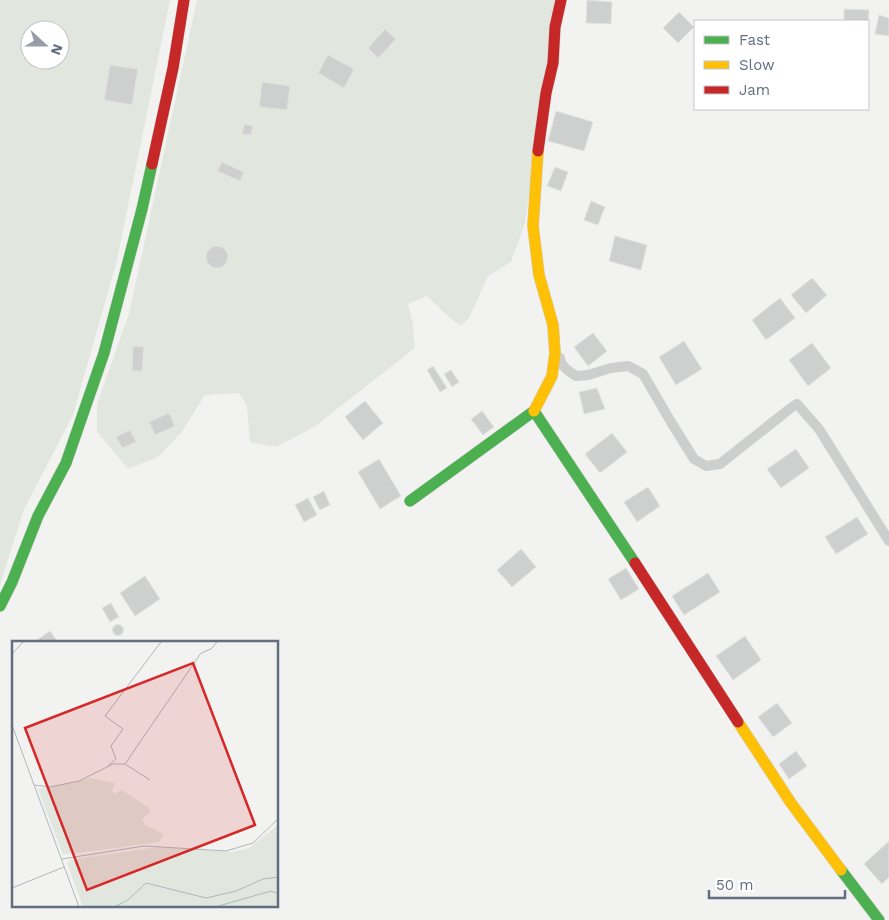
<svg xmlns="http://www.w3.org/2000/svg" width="889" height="920" font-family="'Work Sans',sans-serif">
<rect width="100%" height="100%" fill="#f2f3f1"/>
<g fill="#e1e6df" fill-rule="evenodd">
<path d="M 0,0 L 170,0 L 117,260 L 73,415 L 24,509 L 0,585 ZM 30,30 L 60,30 L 60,60 L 30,60 Z"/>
<polygon points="197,0 557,0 525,223 511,262 488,276 469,318 461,326 451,319 427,296 408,304 413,324 415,348 314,427 276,447 250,442 247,406 239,393 205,395 181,433 158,457 128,469 97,432 97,404 129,314"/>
</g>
<g fill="#cecfcf" stroke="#e2e2e1">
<polygon points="587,0 612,2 611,24 586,23"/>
<polygon points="844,9 869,10 868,29 868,21 844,21"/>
<polygon points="679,12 694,27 678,43 663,28"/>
<polygon points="879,15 889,18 889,36 875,34"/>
<polygon points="385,29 396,39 378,58 368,48"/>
<polygon points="328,55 354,69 344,88 318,73"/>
<polygon points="110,65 138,69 132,105 104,100"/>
<polygon points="262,82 290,86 287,110 259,107"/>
<polygon points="556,111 593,122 584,151 548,141"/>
<polygon points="244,124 253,126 251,135 242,134"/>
<polygon points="222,162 244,172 240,181 217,171"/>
<polygon points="555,167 568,172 561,191 547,186"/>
<polygon points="591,201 605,207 598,225 584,220"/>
<polygon points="615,236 647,245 641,270 609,261"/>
<circle cx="217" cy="257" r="11"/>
<polygon points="812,278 827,295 806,313 791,295"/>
<polygon points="780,298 795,318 766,340 752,320"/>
<polygon points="593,333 607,351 588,366 574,347"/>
<polygon points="684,341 702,369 676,385 659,357"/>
<polygon points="812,343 831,368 808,386 789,360"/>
<polygon points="133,346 144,347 142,371 132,371"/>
<polygon points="433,366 447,388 440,392 427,370"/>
<polygon points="451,370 459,382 452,387 444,374"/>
<polygon points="597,388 605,409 584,414 579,392"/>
<polygon points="365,401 383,423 363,440 345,417"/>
<polygon points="482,411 494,427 483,435 471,419"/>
<polygon points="169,413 175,426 155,435 149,422"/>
<polygon points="130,430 136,442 122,448 116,437"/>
<polygon points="612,433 627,452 600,473 585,454"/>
<polygon points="796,449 809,468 781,488 767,469"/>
<polygon points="379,459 401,496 380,509 358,472"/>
<polygon points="648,487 660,506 637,522 624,502"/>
<polygon points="324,491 330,505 320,510 313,497"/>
<polygon points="308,498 317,515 304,522 295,505"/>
<polygon points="857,517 868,534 836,554 825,537"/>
<polygon points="521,549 536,567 512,587 497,570"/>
<polygon points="626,568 639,589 621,600 608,579"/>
<polygon points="708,573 720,592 684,615 672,596"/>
<polygon points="145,576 160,599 135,616 120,593"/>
<polygon points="111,603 119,617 110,622 102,608"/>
<circle cx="118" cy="630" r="5.5"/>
<polygon points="50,631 58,642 34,642"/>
<polygon points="745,636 761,660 733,680 716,656"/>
<polygon points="777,703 792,723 773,737 758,717"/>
<polygon points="796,751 807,766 789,779 779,764"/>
<polygon points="889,841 889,877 882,884 864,864"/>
</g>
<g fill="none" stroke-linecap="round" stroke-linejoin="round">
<defs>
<g id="fast">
<polyline points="410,501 534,411 635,563"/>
<polyline points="0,606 12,582 38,516 66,463 104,353 142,209 152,164"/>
<polyline points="841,870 879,920"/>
</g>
<g id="slow">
<polyline points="534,411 552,376 555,353 553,325 539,275 533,226 538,151"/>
<polyline points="738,722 791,803 841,870"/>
</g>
<g id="jam">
<polyline points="538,151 546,93 553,63 555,27 561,0"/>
<polyline points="152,164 173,68 184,0"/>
<polyline points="635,563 738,722"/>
</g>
</defs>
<use href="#fast" stroke="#cfd0d0" stroke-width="12"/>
<use href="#slow" stroke="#cfd0d0" stroke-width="12"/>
<use href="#jam" stroke="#cfd0d0" stroke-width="12"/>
<path stroke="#cdcece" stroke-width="10" d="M 560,358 C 561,367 569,371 576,376 L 588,375 L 611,368 L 628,366 L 643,374 L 671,422 L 694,459 L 706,466 L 720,464 L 792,407 L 797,404 L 819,429 L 889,541"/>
<use href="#fast" stroke="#4caf50" stroke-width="11"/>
<use href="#slow" stroke="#ffc107" stroke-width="11"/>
<use href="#jam" stroke="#c62828" stroke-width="11"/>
</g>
<g transform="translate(12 641)">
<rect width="266" height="266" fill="#f2f3f1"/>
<path d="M 79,137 L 103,142 L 100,150 L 102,153 L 110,149 L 137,167 L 138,172 L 130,178 L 133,184 L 152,193 L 147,201 L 51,214 L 26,148 ZM 266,184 L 266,266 L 71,266 L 55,222 L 58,219 L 146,206 L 220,211 L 237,207 Z" fill="#e1e6df"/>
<path fill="none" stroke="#b0b6bd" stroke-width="1" d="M 0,13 L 11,1M 0,84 L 67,266M 96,125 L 104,118 L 99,105 L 111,88 L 93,75 L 149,1M 138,139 L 113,123 L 189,12 L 199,8 L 205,1M 22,144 L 38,146 L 67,140 L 101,123 L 113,123M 50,218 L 132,205 L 214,210 L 241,202 L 267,177M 0,247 L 52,226M 102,266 L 116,259 L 134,242 L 194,257 L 224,250 L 251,238 L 267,236M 203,266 L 259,250 L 267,253"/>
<path fill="#d62828" fill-opacity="0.15" stroke="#d62828" stroke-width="2.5" d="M 181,22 L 243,184 L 75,249 L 13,87 Z"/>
<rect width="266" height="266" fill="none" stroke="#646e80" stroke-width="2.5"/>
</g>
<rect x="694" y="20" width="175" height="90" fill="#ffffff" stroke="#c1c5cc"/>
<rect x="704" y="36" width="25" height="8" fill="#4caf50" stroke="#c1c5cc"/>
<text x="739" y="45" font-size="15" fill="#646e80">Fast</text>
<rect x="704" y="61" width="25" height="8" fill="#ffc107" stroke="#c1c5cc"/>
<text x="739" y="70" font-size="15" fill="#646e80">Slow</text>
<rect x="704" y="86" width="25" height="8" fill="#c62828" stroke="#c1c5cc"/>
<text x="739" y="95" font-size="15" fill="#646e80">Jam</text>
<g transform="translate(45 45) rotate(111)"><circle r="24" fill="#ffffff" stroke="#c1c5cc"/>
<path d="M0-4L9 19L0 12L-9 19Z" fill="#969da8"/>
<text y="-8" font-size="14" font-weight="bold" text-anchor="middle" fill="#646e80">N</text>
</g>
<path d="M709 890v8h136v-8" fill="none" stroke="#646e80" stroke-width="2.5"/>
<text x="716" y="890" font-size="15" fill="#646e80" stroke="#ffffff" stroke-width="4" paint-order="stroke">50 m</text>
</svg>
